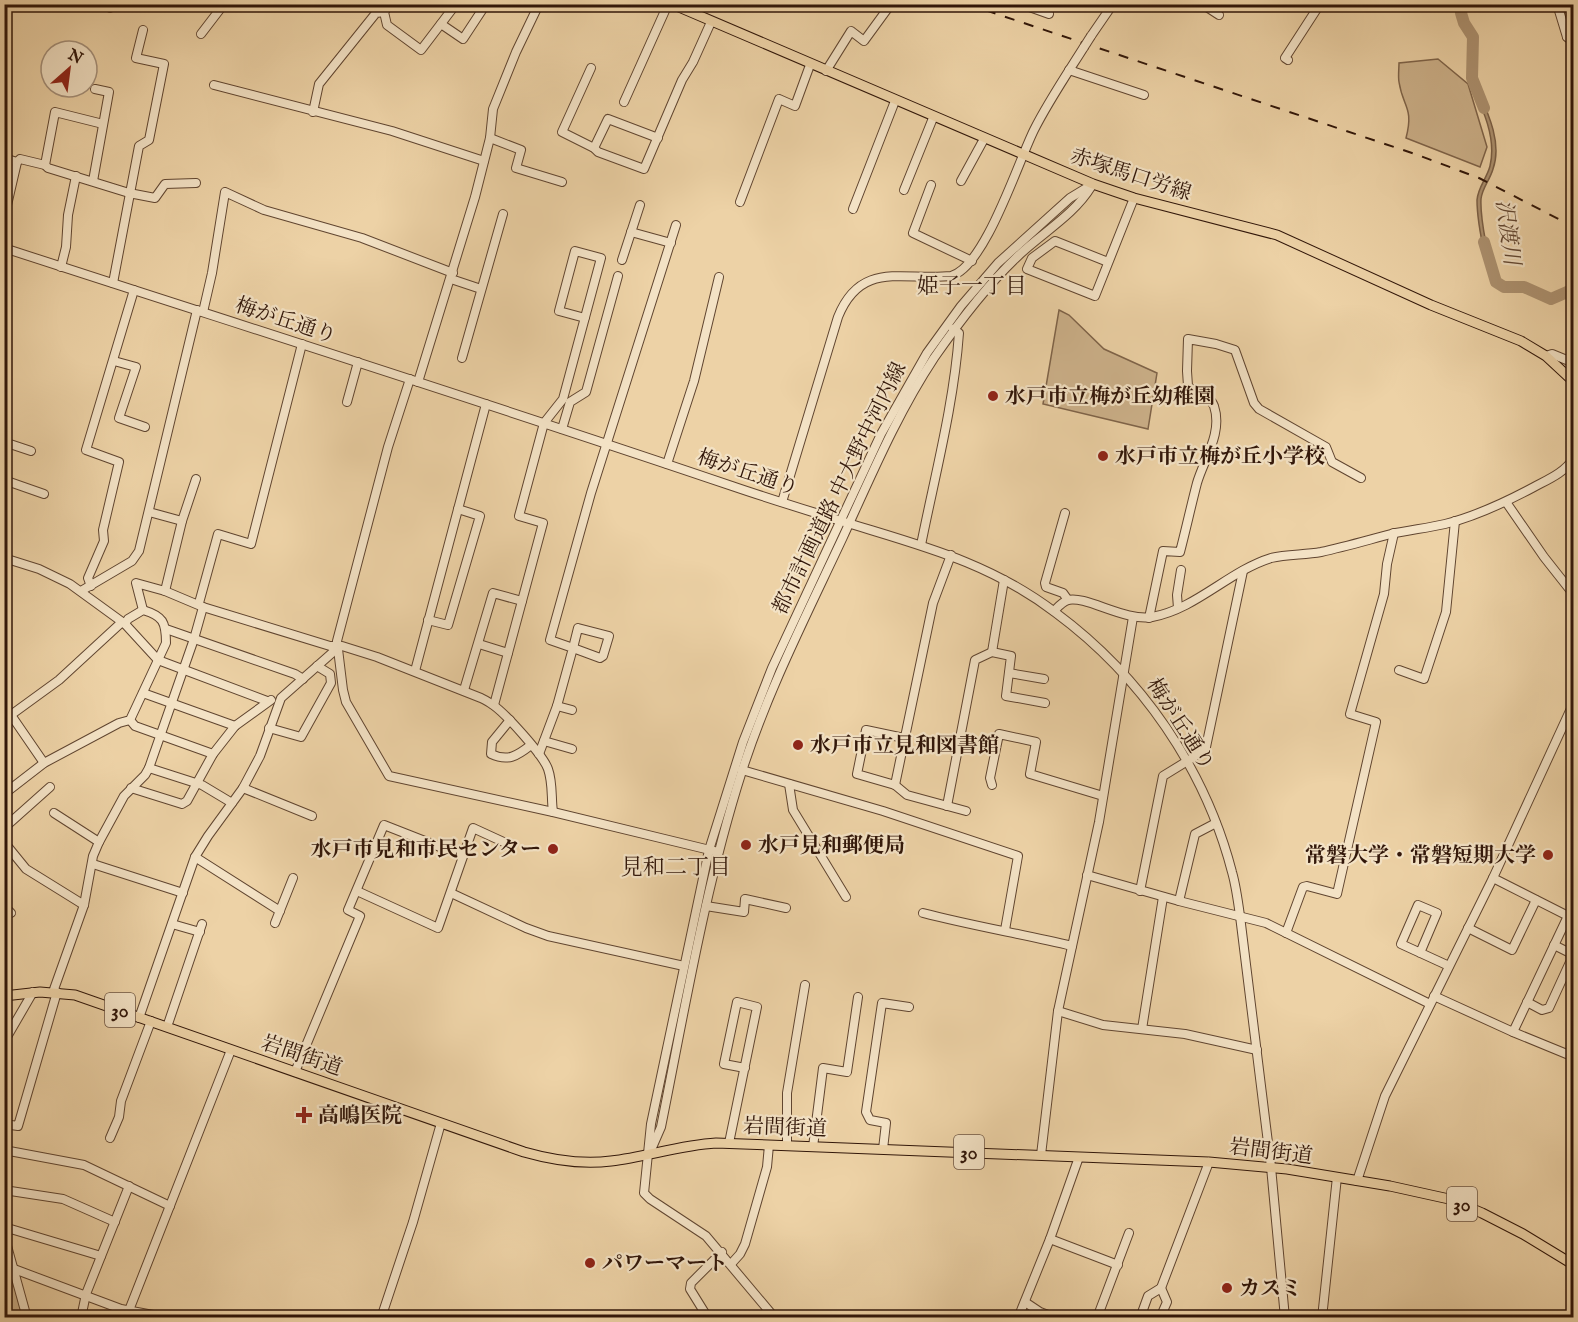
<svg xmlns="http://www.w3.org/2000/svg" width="1578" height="1322" font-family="'IM FELL English','Noto Serif JP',serif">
<rect width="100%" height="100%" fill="#edd2a6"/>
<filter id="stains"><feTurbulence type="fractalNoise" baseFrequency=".00333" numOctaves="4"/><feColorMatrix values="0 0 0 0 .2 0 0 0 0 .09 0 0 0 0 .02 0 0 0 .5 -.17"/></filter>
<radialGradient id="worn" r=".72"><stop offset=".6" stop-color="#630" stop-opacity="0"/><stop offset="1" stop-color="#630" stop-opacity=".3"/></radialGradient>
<g fill="#cdb28b" stroke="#7f644a" stroke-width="1.5">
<path d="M 1438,59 L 1468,84 L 1487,147 L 1480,167 L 1406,138 C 1414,107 1403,108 1399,82 C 1398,76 1399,69 1399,63 Z"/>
<polygon points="1059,310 1069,315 1104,349 1157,373 1148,429 1043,404"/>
<polygon points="4,1250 23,1317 5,1317"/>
</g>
<path fill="#ad9271" stroke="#7b6047" stroke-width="1.5" d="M 1479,93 C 1489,115 1502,144 1493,169 C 1490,180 1482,188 1481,199 C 1480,217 1485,237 1488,255 L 1485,256 C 1481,238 1477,219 1477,200 C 1478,187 1487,178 1490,166 C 1496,141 1486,115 1475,94 Z"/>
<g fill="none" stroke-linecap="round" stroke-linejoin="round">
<g stroke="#ad9271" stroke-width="12">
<polyline points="1463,4 1461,13 1464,23 1473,37 1472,78 1484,108"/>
<polyline points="1484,242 1496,282 1504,287 1524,287 1551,299 1574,289"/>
</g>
<defs>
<g id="minor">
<polyline points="106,4 110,8 113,4"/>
<polyline points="390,4 384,12 387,25 421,50 456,4"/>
<polyline points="1021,4 1049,14"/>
<polyline points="1202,4 1219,15"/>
<polyline points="1557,4 1567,37 1574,43"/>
<polyline points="441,24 463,39 486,4"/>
<polyline points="201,34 224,4"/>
<polyline points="1091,36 1113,4"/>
<polyline points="1567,37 1574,24"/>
<polyline points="1288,60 1285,58 1320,4"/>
<polyline points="591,68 562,132 594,148 598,152 644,169 682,80 693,62 711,22"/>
<polyline points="1069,70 1144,95"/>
<polyline points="826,71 851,31 864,41 891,4"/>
<polyline points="214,85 392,131 484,161"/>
<polyline points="624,102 668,4"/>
<polyline points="313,112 319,84 376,13 384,12"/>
<polyline points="103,124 55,112 45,165 48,168 129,193 155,198 165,184 196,183"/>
<polyline points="490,138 521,150 516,168 562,182"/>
<polyline points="594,148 608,119 658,138"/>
<polyline points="4,158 17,162 20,159 45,165"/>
<polyline points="93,181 109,92 95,89"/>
<polyline points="961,181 984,139"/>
<polyline points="931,185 913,233 972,261"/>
<polyline points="904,190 933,118"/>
<polyline points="740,202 779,99 795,106 810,65"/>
<polyline points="853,209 895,101"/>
<polyline points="4,218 17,162"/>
<polyline points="631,232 671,243"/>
<path d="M 4,248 C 247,327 491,404 732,486 C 767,498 803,509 838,520 C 918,545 988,561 1056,613 C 1141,676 1205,768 1232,872 C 1236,886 1238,901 1240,916 L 1271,1167 L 1285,1318"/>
<polyline points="622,260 640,205"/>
<polyline points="1108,262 1055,241 1032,258 1027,269 1095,296 1134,198"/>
<polyline points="61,267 66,247 68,215 76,176"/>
<polyline points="451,279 481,289"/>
<polyline points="113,283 139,146 149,140 164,64 136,58 143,30"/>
<polyline points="203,312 212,273 225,192 264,210 362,238 453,273"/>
<polyline points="1546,356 1552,354 1574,363"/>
<polyline points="462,358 503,214"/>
<polyline points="114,361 136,367 119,418 145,427"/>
<polyline points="410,379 388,447 337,641 343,690 346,702 389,776 553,812 714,851"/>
<polyline points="418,382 475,197 490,138 493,109 516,52 539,4"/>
<polyline points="347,402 358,362"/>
<polyline points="562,429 570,402 586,392 618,276"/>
<polyline points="4,442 31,451"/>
<polyline points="667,464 694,381 719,277"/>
<polyline points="4,480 44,494"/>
<path d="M 782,502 L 838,317 C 861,260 903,281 951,276 C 985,267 1018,162 1034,130 C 1048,102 1067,74 1084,47"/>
<polyline points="1506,502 1544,557 1574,595"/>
<polyline points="149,512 182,521 165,591"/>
<polyline points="1065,513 1045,583 1046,587 1063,593 1068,600"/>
<polyline points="182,521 196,479"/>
<path d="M 921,545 C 935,475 954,404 959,333 L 953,329"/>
<polyline points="4,558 39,569 70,584 125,624 158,660 267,701"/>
<polyline points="91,586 88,578 104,541 103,530 119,462 86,450 134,290"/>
<polyline points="81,591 132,561 139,551 197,310"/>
<polyline points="199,603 218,534 251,544 302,344"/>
<polyline points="1178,608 1177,595 1181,570"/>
<path d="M 143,610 L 136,583 L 165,591 L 203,607 L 330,646 L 342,646 L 377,657 L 481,698 C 485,700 489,702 493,705 C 506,714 543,755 548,769 C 553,783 551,798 553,812"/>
<path d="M 1054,611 C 1058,607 1062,602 1068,600 C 1085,595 1126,622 1152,617 C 1196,609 1229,571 1271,558 C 1287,554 1304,555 1321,552 C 1344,547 1368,540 1391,534 C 1409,530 1428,528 1445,524 C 1477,516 1506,502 1534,487 C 1549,479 1564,473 1574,458"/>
<path d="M 1149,618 L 1163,551 L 1180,552 C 1186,529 1191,506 1197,483 C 1204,459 1223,433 1214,406 C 1210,395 1196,394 1188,386 L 1187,371 L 1188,339 L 1216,344 L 1235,350 L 1254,403 L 1259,409 L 1326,447 L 1332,462 L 1361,478"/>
<polyline points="428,620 448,625 480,516 458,509"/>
<polygon points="578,628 609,636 603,656 600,658 573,648"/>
<polyline points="166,629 295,674 303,679"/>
<polyline points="479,644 508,653"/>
<polyline points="992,652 1004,580"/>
<polyline points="1399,670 1424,679 1446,612 1455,521"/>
<polyline points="415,671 486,404"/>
<polyline points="1009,673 1044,679"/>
<polyline points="464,690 493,593 522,601"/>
<polyline points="143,693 235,726"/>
<polyline points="494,705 543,523 519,516 544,423 563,399 601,258 575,251 559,311 585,318"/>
<polyline points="557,706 572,710"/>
<polyline points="11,715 44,763"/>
<polyline points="4,720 59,680 122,622"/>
<polyline points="130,720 135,726 213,754"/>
<path d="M 510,720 L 492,742 L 491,754 C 508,762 517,756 531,745"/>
<polyline points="269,728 301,737 331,683 330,674 317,666"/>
<polyline points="904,738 866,730 857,774 895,785 907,795 966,811"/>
<polyline points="544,741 572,749"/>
<polyline points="539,754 557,706 573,648 550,640 591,493 676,225"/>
<polyline points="149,768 202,785 232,803"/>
<polyline points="742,770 883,811 1018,856 1005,930"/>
<polyline points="789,784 793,810 846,897"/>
<polyline points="895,785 933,603 951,555"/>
<polyline points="992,785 990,778 999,734 1036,742 1030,774 1103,796"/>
<polyline points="131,788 182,804 187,801 213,754 235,726 271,700"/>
<polyline points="243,788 312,816"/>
<path d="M 4,794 L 44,763 L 119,723 L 130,720 L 166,643 C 166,622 163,616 143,610 L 128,619 L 125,624"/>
<polyline points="947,806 975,660 992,652 1011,656 1006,696 1045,703"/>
<polyline points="54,813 99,842"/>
<polyline points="4,828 50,787"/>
<polyline points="4,842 26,869 84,905"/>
<polyline points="195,857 280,911"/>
<polyline points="93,864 183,893"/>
<polyline points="1087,875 1179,901 1266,923 1430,1004"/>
<polyline points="1493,878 1574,919"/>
<polyline points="357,891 438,928 473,828 510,845"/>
<polyline points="1140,891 1163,776 1202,752 1206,747 1243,571"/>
<polyline points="451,893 526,928 548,936 684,966"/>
<polyline points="1179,901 1195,834 1216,823"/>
<polyline points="4,906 11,913"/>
<polyline points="706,906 744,912 745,899 786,908"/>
<path d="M 923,913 C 973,926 1022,934 1072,946"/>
<polyline points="275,923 293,878"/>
<polyline points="172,924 200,932"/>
<polyline points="1468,928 1512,950 1536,900"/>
<polyline points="1286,933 1303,887 1307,886 1337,894 1376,722 1350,714 1384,594 1387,564 1394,533"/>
<polyline points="1420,953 1437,913 1418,905 1401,944 1449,966"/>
<polyline points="53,992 84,905 93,856 99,842 124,796 145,775 149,768 194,639 203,607"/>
<polyline points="1434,996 1513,1032 1574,1057"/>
<polyline points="1527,1002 1542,1010 1549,1008 1571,960 1570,953 1554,945"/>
<polyline points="1058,1011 1103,1025 1185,1034 1257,1050"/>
<polyline points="139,1018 195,857 208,836 243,788 260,756 281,698 332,653 337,646"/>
<polyline points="167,1027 202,924"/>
<polyline points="1142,1029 1163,897"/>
<polyline points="1513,1032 1568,916"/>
<polyline points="4,1042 33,992"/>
<polyline points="295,1072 360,916 348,910 384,825 463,856"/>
<polyline points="4,1124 18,1126 57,992"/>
<polyline points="110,1138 119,1117 121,1101 151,1021"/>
<polyline points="729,1143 757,1007 737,1002 724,1064 745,1068"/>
<polyline points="787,1146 787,1093 805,985"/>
<polyline points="813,1147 823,1068 847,1072 858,997"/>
<polyline points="883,1149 886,1123 870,1120 866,1112 882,1003 909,1007"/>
<polyline points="4,1150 84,1165 170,1206"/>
<path d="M 651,1150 L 661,1127 C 685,1008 705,887 742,771 C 768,690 807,614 843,537 C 871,476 897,414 934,358 C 959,322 986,286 1018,256 C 1042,233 1074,215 1091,187"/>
<polyline points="1041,1155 1058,1011 1099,822 1133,617"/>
<polyline points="1357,1181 1385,1096 1493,878 1574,702"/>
<polyline points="4,1190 63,1199 115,1222"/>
<polyline points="4,1227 101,1256"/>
<polyline points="4,1235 27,1318"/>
<polyline points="1050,1239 1118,1265"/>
<polyline points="731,1264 740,1254 745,1244 767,1167 769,1145"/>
<polyline points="14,1269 121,1309 153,1315 179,1315 180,1318"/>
<polyline points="1025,1302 1040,1312 1056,1318"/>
<polyline points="81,1318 86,1294 129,1186"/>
<polyline points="126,1318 231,1050"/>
<polyline points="381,1318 413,1222 441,1123"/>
<polyline points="708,1318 690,1289 691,1283 722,1252"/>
<polyline points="775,1318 706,1236 650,1199 644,1193 651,1124 709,850 743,742 772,668 881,434 927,353 961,306 998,263 1070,198 1093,184"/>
<polyline points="1018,1318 1050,1239 1079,1157"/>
<polyline points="1097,1318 1129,1233"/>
<polyline points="1140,1318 1148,1296 1161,1288 1209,1162"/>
<polyline points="1160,1318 1167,1302 1161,1288"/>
<polyline points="1322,1318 1337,1177"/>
</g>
<g id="major">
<polyline points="672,4 1093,184 1134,198 1277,235 1431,305 1521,341 1546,356 1574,382"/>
<path d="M 4,996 L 40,992 L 75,995 L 524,1152 C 552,1160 581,1165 611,1161 C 646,1157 680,1145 716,1143 L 1209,1162 L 1287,1169 L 1390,1186 L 1449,1199 L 1482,1213 L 1523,1234 L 1574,1265"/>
</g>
</defs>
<use href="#minor" stroke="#604530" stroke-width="10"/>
<use href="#major" stroke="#311609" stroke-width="11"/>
<use href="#minor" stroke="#f3e2c5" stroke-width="8"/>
<use href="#major" stroke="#edd2a6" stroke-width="9"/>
<polyline stroke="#311609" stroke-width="2" stroke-dasharray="10 10" stroke-linecap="butt" points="967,4 1415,154 1479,178 1574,227"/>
<defs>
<polyline id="minor-bridge" points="1084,47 1091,36"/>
</defs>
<use href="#minor-bridge" stroke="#604530" stroke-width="10" stroke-linecap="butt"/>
<use href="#minor-bridge" stroke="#f3e2c5" stroke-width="8"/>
</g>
<g fill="#8f2418" stroke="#f3e2c5" stroke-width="2">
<circle cx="993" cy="396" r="6"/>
<circle cx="1103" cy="456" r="6"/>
<circle cx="798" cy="745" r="6"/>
<circle cx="746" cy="845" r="6"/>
<circle cx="553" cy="849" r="6"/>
<circle cx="1548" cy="855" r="6"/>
<path d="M301 1106h6v6h6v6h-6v6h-6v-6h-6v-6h6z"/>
<circle cx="590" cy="1263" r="6"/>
<circle cx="1227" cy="1288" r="6"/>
</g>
<g text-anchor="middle" stroke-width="4.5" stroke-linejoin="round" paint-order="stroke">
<g fill="#f3e2c5" stroke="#6b5341" stroke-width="1.5">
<rect x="105" y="993" width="30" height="34" rx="4.5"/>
<rect x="954" y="1135" width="30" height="34" rx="4.5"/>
<rect x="1447" y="1187" width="30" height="34" rx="4.5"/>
</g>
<g font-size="20" font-weight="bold" fill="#311609">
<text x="120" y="1017">30</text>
<text x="969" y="1159">30</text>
<text x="1462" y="1211">30</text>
</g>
<g font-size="21" fill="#311609" stroke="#f3e2c5">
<text transform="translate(1131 174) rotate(18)" y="7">赤塚馬口労線</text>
<text transform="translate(286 320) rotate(18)" y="7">梅が丘通り</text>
<text transform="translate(748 472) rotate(18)" y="7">梅が丘通り</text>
<text transform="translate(839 488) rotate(-64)" y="7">都市計画道路 中大野中河内線</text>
<text transform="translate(1181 724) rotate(57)" y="7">梅が丘通り</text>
<text transform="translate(302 1055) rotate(19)" y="7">岩間街道</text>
<text transform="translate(785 1127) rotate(2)" y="7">岩間街道</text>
<text transform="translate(1271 1151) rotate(7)" y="7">岩間街道</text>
</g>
<g font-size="21" font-weight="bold" fill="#311609" stroke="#f3e2c5" text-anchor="start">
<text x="1005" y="403">水戸市立梅が丘幼稚園</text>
<text x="1115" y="463">水戸市立梅が丘小学校</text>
<text x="810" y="752">水戸市立見和図書館</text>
<text x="758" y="852">水戸見和郵便局</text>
<text x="541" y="856" text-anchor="end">水戸市見和市民センター</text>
<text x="1536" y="862" text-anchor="end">常磐大学・常磐短期大学</text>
<text x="318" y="1122">高嶋医院</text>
<text x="602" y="1270">パワーマート</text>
<text x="1239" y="1295">カスミ</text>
</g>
<g font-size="22" font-style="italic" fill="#634833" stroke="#f3e2c5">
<text transform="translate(1509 232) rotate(82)" y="8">沢渡川</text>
</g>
<g font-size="22" fill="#311609" stroke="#f3e2c5">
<text x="972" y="293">姫子一丁目</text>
<text x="676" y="874">見和二丁目</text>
</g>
</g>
<rect width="1578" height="1322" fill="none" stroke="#edd2a6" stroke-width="24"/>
<rect x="6" y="6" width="1566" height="1310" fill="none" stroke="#311609" stroke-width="3"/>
<rect x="12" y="12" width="1554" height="1298" fill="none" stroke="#311609" stroke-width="1.5"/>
<g transform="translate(69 69) rotate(28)"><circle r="28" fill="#f3e2c5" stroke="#a5907a" stroke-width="1.5"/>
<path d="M0-4.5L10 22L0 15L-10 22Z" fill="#8f2418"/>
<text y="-9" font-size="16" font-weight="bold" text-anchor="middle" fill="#311609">N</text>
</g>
<rect width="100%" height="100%" filter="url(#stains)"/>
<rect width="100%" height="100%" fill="url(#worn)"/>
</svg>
